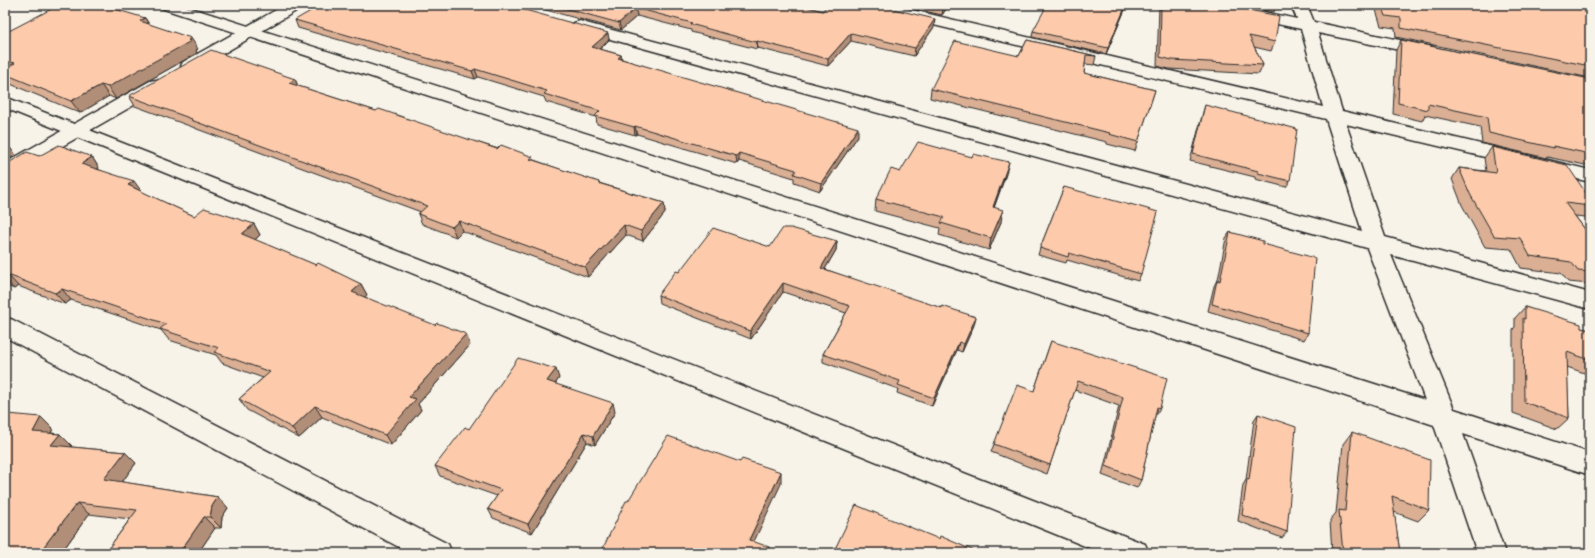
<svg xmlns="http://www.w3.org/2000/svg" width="1595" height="558" font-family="Dekko,sans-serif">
<rect width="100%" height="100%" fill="#f7f3e8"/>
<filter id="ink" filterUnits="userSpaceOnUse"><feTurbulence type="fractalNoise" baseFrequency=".025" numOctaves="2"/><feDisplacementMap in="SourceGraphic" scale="8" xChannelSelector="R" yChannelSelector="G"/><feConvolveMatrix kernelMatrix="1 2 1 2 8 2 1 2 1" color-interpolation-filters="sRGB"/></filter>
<g filter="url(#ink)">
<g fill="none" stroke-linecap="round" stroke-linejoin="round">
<defs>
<g id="street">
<polygon points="158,5 182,5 1425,400 1367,248 574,29 572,26 574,23 580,21 586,23 1362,231 1326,119 871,10 866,8 863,5 891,5 1323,107 1301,29 1209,10 1204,8 1201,5 1231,5 1297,19 1291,5 1307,5 1314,22 1428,46 1434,47 1436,51 1434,55 1428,56 1318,33 1342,111 1590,170 1590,182 1346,124 1385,237 1590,293 1590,309 1391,255 1454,409 1590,453 1590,475 1463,434 1505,553 1477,553 1434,425 161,8"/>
<polygon points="5,97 1145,544 1149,553 1102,553 5,108"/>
<polygon points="5,317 13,320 448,544 452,553 410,553 5,337"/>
</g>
<g id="secondary">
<polygon points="285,5 304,5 301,8 195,70 189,71 183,70 181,66 183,62"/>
<polygon points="156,80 162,81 165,85 162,89 12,175 5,177 5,163 150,81"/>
</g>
</defs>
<use href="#street" stroke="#2b2b2b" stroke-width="3"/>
<use href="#secondary" stroke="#2b2b2b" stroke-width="3"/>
<use href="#street" fill="#f7f3e8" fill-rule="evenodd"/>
<use href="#secondary" fill="#f7f3e8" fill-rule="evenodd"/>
</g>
<g fill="#daaf94" stroke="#2b2b2b">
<polygon points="527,5 799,5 823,11 934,27 914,56 851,41 828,66 758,48 757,49 691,32 691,30 637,16 621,30"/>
<polygon points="898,5 949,5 942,15"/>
<polygon points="1127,5 1106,54 1032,37 1033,31"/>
<polygon points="1159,5 1223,5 1275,42 1271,51 1254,47 1263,65 1259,74 1169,69 1157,66"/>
<polygon points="1239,5 1277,5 1274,12"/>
<polygon points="1373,5 1590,5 1590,78 1396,37 1395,28 1381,26 1376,10"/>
<polygon points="145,18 149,24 198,49 196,50 197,53 116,99 109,96 80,113 8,83 5,80 5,33"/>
<polygon points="295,20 609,40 600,49 621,55 622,59 858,136 820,191 794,182 794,178 739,161 737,164 637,134 635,135 597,124 596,117 546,102 544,97 478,77 475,79 298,28"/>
<polygon points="1027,40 1096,56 1094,65 1085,64 1084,73 1155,90 1135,151 1107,144 1107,142 930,98 931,89 1019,56"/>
<polygon points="1401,40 1590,79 1590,166 1547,157 1546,158 1482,143 1480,127 1425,115 1422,121 1393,114 1396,50"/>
<polygon points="295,79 298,86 376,111 534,160 599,183 664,203 665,213 643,241 626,235 588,277 462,231 456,237 422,224 418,214 421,212 197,129 195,128 135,106 129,96"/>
<polygon points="1205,105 1290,181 1286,187 1255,179 1255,177 1190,161 1203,112"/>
<polygon points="1492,147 1590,199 1590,212 1585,217 1575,216 1590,236 1590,284 1568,282 1561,273 1521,268 1511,249 1485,247 1462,205 1452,179 1459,168 1486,171 1484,158"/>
<polygon points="39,156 92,157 99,168 98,169 142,192 194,216 254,224 260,235 255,240 361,284 367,295 365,297 470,345 418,404 421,410 391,445 322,417 299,438 247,410 239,399 263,378 222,363 216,355 169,340 161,330 71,300 65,304 18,286 14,289 5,285 5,165"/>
<polygon points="900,172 1006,174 994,208 1001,222 989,250 939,235 940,228 875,211 876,199"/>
<polygon points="1064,187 1141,274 1138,281 1067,260 1066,263 1038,255 1040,248"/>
<polygon points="1230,232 1263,244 1308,333 1304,340 1208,311 1214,286 1217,280 1218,280 1226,238"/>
<polygon points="837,241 836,250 825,269 974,325 962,352 957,350 932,406 897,393 898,389 823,362 823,354 846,313 783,292 751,339 659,303 658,295 679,272 770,247"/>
<polygon points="1525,307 1581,328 1590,330 1590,375 1567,367 1569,418 1557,429 1513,413 1513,329 1515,327 1515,318"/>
<polygon points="1051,341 1160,408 1155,416 1141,480 1137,488 1102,475 1119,406 1075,390 1047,474 991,452 994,444 1034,391"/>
<polygon points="559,378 555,384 615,412 595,445 587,442 532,533 493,518 488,509 497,496 440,476 435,466 469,429"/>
<polygon points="1258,414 1287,532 1282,538 1238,521 1243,485 1246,480 1254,420"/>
<polygon points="41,417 53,429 51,433 60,434 72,446 71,447 125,452 136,463 122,482 218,497 228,508 222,517 221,528 215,528 198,553 105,553 130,519 89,514 61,553"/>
<polygon points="1352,432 1429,510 1418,521 1394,512 1400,553 1332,553 1330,520 1336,513 1343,444"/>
</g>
<g fill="#b18e78" stroke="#2b2b2b">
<polygon points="944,5 949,5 942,15 943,8"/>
<polygon points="1126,5 1127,5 1106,54 1108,48"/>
<polygon points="636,8 637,16 621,30 619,23"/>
<polygon points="145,18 152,29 140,21"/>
<polygon points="935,19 934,27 914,56 915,48"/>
<polygon points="608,33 609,40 593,55 592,47"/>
<polygon points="851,33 851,41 828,66 828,59"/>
<polygon points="191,38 198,49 196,50 197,53 116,99 108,87"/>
<polygon points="757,41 758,48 757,49 756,42"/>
<polygon points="621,55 622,63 618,58"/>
<polygon points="475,69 478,77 475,79 472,71"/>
<polygon points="295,79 299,89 289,83"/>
<polygon points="101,85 109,96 80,113 71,101"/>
<polygon points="635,126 637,134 635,135 634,127"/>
<polygon points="858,128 858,136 820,191 821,183"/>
<polygon points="7,144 16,155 5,162 5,146"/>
<polygon points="739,153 739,161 737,164 736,156"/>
<polygon points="92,157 99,168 89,174 81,164"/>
<polygon points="1009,162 1006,174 990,218 993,207"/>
<polygon points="134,181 142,192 128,185"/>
<polygon points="664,203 665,213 643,241 641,231"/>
<polygon points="1003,210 1001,222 989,250 991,238"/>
<polygon points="459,221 462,231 456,237 452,227"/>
<polygon points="254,224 260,235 249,245 242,234"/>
<polygon points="624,225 626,235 588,277 585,267"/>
<polygon points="837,241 836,250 821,276 821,268"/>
<polygon points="8,275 18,286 14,289 5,279 5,277"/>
<polygon points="783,283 783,292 751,339 750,331"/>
<polygon points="361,284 367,295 358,303 352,292"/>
<polygon points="62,289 71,300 65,304 55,293"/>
<polygon points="976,317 974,325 962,352 964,344"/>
<polygon points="466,334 470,345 418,404 421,410 391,445 385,435 409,397"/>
<polygon points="959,342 957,350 932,406 934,398"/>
<polygon points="556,369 559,378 551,391 547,381"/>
<polygon points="5,385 9,389 5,394"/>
<polygon points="613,403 615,412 595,445 593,436"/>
<polygon points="315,406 322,417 299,438 292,428"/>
<polygon points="41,417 53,429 45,443 33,432"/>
<polygon points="584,433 587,442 532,533 528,524"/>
<polygon points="60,434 72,446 64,456 51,445"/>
<polygon points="125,452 136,463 116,490 104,479"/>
<polygon points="781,472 781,484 750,550 749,540"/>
<polygon points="218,497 228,508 222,517 221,528 210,517 212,506"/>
<polygon points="77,503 89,514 61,553 39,553"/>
<polygon points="204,517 215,528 198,553 179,553"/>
<polygon points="769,547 769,553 766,553"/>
</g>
<g fill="#fdcbac" stroke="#2b2b2b">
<polygon points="59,5 101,5 145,18 140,21 191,38 188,40 191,41 108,87 101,85 71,101 5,74 5,68 15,63 5,60 5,33"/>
<polygon points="321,5 507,5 608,33 592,47 621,55 618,58 858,128 821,183 794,174 796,170 739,153 736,156 635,126 634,127 595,116 600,111 544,94 547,91 475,69 472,71 295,20"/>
<polygon points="553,5 799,5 823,11 827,5 876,5 935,19 915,48 851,33 828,59 757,41 756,42 690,24 692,23 636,8 619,23"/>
<polygon points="931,5 944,5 943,8"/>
<polygon points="1047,5 1126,5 1108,48 1033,31"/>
<polygon points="1161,5 1223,5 1279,16 1275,42 1249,36 1263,65 1172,60 1160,57"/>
<polygon points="1382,5 1590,5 1590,66 1401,28 1401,18 1386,16"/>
<polygon points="1027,40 1096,56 1086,55 1084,73 1155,90 1138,142 1109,134 1110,133 931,89 955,41 1019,56"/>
<polygon points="1401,40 1590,79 1590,154 1553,146 1554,148 1489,133 1487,117 1428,104 1428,110 1398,103"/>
<polygon points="211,50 295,79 289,83 376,111 379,109 497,149 501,145 533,157 530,159 599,182 598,183 664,203 641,231 624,225 585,267 459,221 452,227 418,214 427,206 191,120 192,119 129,96"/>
<polygon points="1205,105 1297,129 1290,181 1258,173 1258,171 1193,154"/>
<polygon points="918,142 972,157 973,154 1009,162 993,207 1003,210 991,238 941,223 944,217 876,199 891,169 900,172"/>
<polygon points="59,145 92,157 81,164 134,181 128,185 194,216 204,208 254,224 242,234 316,265 318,263 361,284 352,292 435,325 437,323 466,334 409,397 416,399 385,435 315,406 292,428 239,399 270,372 214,352 219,348 160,329 166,324 62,289 55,293 8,275 5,277 5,165 27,152 39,156"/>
<polygon points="1492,147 1567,165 1590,199 1590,206 1565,203 1590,236 1590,272 1578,271 1571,262 1530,256 1520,238 1494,236 1470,194 1459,168 1496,173"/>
<polygon points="1064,187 1130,205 1130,204 1158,212 1141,274 1069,253 1068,257 1040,248"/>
<polygon points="713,228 770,247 783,228 791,228 837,241 821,268 942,308 942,306 976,317 964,344 959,342 934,398 898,385 900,381 823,354 850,306 783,283 750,331 658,295 676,271 679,272"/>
<polygon points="1230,232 1263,241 1263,244 1315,258 1308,333 1212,304 1217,280 1220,281"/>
<polygon points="1525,307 1581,324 1581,328 1590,330 1590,360 1567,352 1569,418 1524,402 1523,318 1525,319"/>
<polygon points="1051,341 1167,378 1160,408 1157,407 1141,480 1106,466 1123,397 1078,381 1050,465 994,444 1017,385 1034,391"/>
<polygon points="518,358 556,369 547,381 613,403 593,436 584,433 528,524 488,509 501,490 435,466 465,427 469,429"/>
<polygon points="8,414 41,417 33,432 60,434 51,445 125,452 104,479 218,497 212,506 210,517 204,517 179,553 105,553 137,510 77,503 39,553 5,553 5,417"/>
<polygon points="1258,414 1296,427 1287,532 1242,515 1247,479 1249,480"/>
<polygon points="1352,432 1430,460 1429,510 1392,496 1400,553 1343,553 1339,510 1345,511"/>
<polygon points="668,436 740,462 742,459 781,472 749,540 769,547 766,553 605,553 601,552 626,501 628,501"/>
<polygon points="856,505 939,539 940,536 979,553 833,553"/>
</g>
</g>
<rect width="1595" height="558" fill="none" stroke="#f7f3e8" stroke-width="20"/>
<rect x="10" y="10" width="1575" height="538" fill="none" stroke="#2b2b2b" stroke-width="1.5" filter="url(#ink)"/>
</svg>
